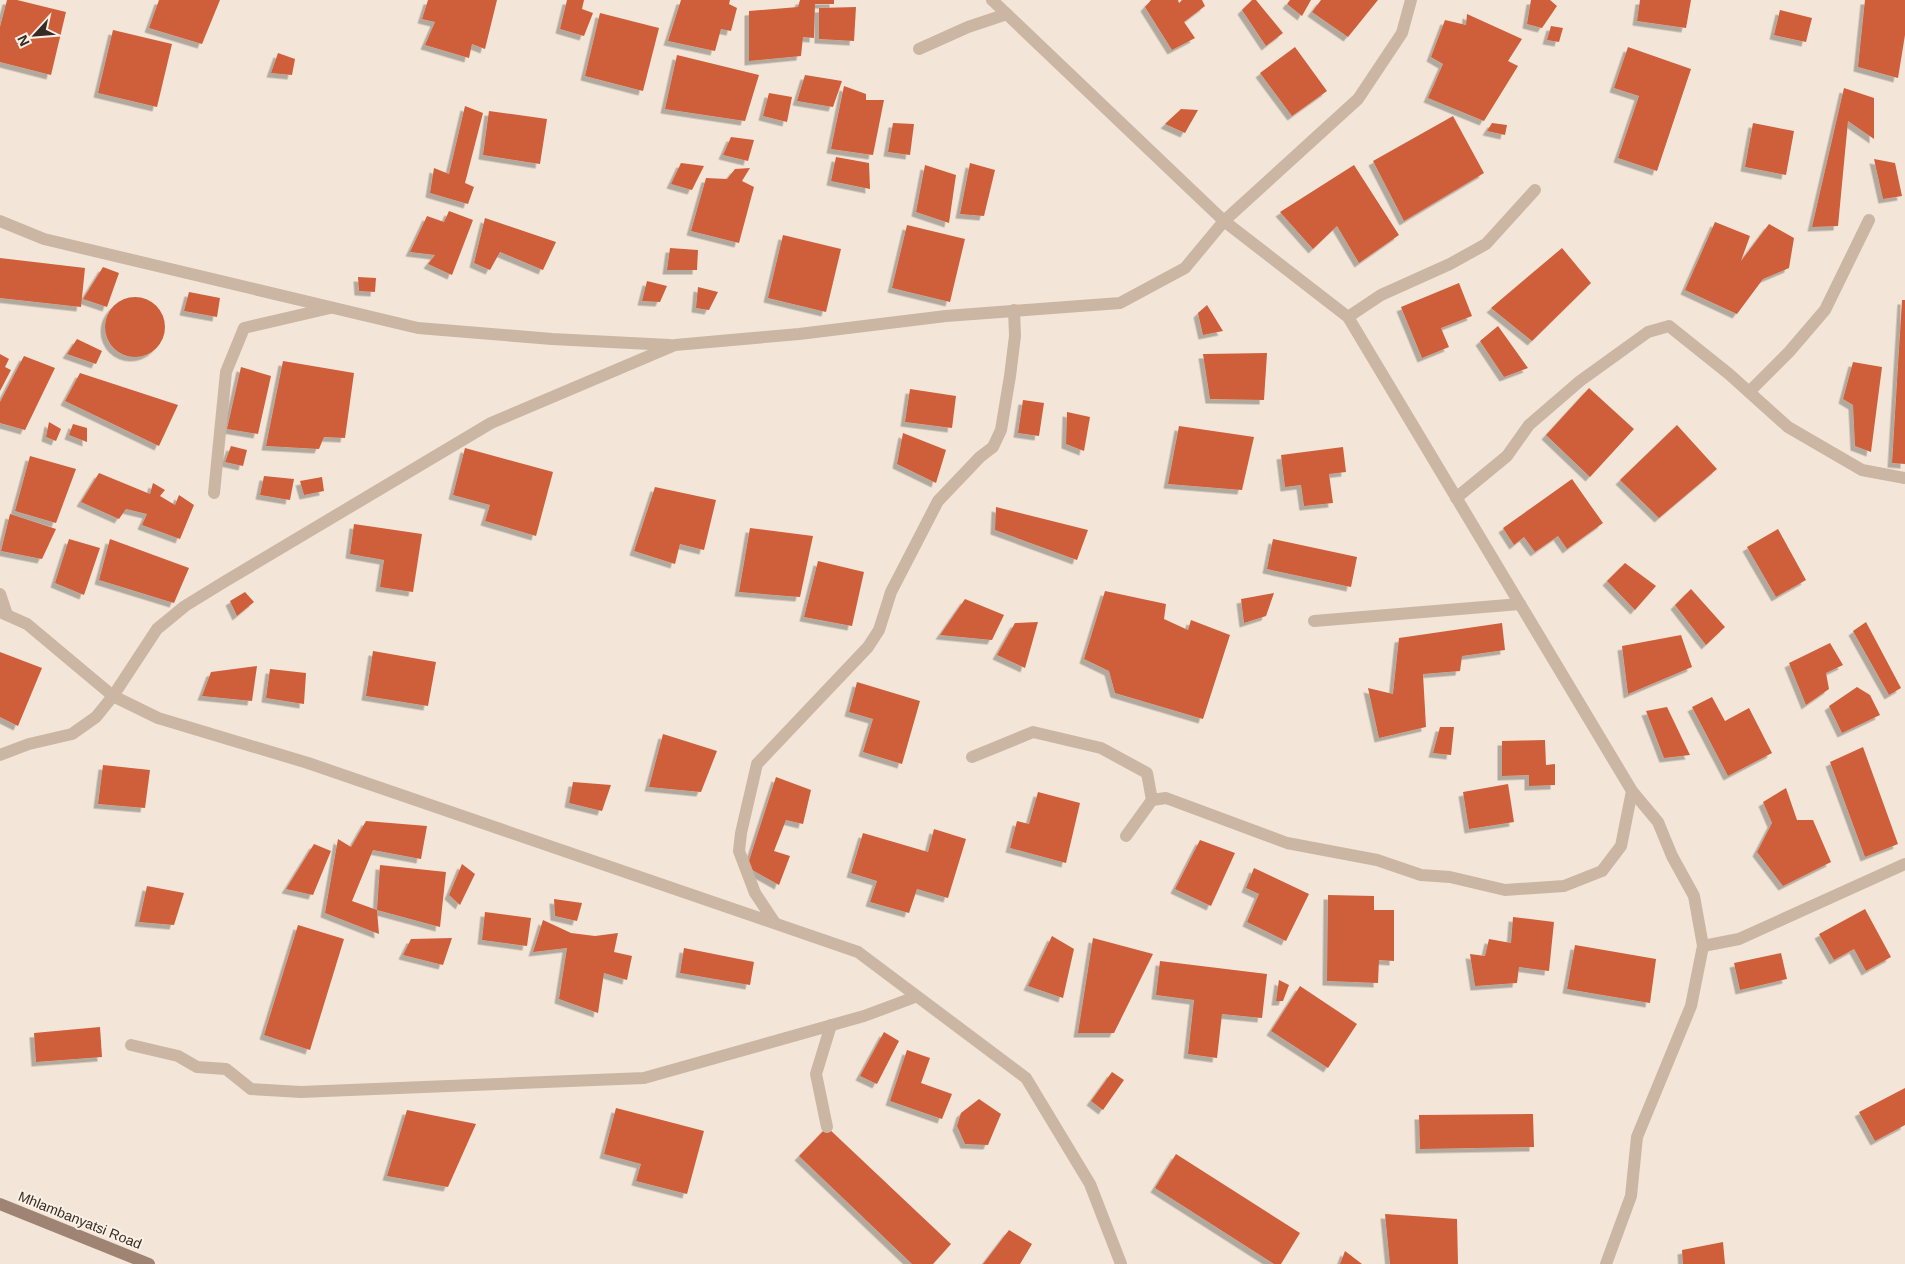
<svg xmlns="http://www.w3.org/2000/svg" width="1905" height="1264" font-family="Helvetica,sans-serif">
<defs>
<filter id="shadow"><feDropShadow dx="-4.5" dy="4.5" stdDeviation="0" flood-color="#0004"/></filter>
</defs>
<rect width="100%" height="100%" fill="#f3e6d8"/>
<g fill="#cf5f3a" filter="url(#shadow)">
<polygon points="7,0 17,0 66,12 51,75 0,62 0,27"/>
<polygon points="159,0 220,0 202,44 149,28"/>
<polygon points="428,0 497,0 485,49 472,44 469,58 425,45 435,22 422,19"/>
<polygon points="567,0 584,0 582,9 593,13 584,36 560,29"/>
<polygon points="681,0 730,0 729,4 737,8 731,31 721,29 715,51 668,41"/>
<polygon points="800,0 834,0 834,4 815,4 814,38 803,37 801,56 749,61 749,11 798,7"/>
<polygon points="1151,0 1178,0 1179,3 1182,0 1202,0 1205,6 1184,22 1195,38 1172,50 1145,7"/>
<polygon points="1252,0 1256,0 1283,33 1266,46 1242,10"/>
<polygon points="1290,0 1311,0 1302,16 1287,4"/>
<polygon points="1321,0 1378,0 1348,37 1312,12"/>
<polygon points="1531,0 1550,0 1557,6 1542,28 1527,24"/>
<polygon points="1640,0 1691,0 1686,28 1637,21"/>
<polygon points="1865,0 1905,0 1905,35 1898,78 1858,67"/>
<polygon points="856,7 854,41 819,39 819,8"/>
<polygon points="1780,10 1812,18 1806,42 1774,35"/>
<polygon points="600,13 659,28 643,91 585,76"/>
<polygon points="1467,14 1522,39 1508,61 1518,66 1484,121 1428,98 1443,64 1431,57 1445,20 1466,25"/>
<polygon points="1551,26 1563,28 1559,42 1547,40"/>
<polygon points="113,30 172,44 157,107 98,93"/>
<polygon points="1295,47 1327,91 1292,116 1260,73"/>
<polygon points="1628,47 1691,69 1657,171 1618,158 1639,96 1614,88"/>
<polygon points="278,53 295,59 292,75 271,73"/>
<polygon points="677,55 759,75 745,121 665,109"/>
<polygon points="805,75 842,81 833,107 797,101"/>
<polygon points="844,86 866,94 866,100 884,100 873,155 831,149"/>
<polygon points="1844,88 1874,98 1874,139 1848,121 1838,226 1812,227"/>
<polygon points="769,93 792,97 787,122 763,116"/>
<polygon points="465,106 483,113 465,183 474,187 468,204 430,193 434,168 449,174"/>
<polygon points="1181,109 1198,110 1185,133 1165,124"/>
<polygon points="489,111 547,119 540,164 483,155"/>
<polygon points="1453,116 1484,173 1404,221 1373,161"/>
<polygon points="893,123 914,124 910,155 888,152"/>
<polygon points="1492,123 1507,125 1505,135 1487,131"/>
<polygon points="1753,123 1794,131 1786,175 1745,167"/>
<polygon points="731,137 754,140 748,161 723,155"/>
<polygon points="836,157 869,163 870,189 831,181"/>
<polygon points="1874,159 1895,163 1902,196 1883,199"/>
<polygon points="681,163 704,166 692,190 671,184"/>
<polygon points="970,163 995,170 984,216 960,214"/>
<polygon points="925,165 956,175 949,223 916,212"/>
<polygon points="1354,165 1399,235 1359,263 1337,226 1313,249 1280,212"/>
<polygon points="750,168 742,181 754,187 739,243 691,231 706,178 727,179 735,169"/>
<polygon points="449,211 473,220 452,275 428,264 435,255 410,252 427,216 444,222"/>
<polygon points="485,218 556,242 543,270 500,252 490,270 474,263"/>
<polygon points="1715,222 1750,236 1741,261 1769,224 1794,238 1789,268 1763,279 1737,314 1685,290"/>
<polygon points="907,225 965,239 950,302 892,288"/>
<polygon points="783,235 841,249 826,312 768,298"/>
<polygon points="670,248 698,250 697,270 667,270"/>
<polygon points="1562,248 1591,283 1532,341 1491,308"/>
<polygon points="0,258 85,268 81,307 0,298"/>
<polygon points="103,267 119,273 107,307 83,299"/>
<polygon points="358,277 376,278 375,292 359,291"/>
<polygon points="647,281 667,286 660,302 642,301"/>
<polygon points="1459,283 1472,316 1441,328 1449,347 1422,358 1401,307"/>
<polygon points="698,287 718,292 709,310 696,308"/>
<polygon points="189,292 220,298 217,317 184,311"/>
<circle cx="135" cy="327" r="30"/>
<polygon points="1902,300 1905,300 1905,464 1892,463"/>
<polygon points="1207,305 1223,331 1203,335 1198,313"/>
<polygon points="1498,326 1528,368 1504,377 1480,341"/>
<polygon points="77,339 102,351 96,364 67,354"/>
<polygon points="1267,353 1264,400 1210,399 1203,354"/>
<polygon points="0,354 9,359 5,367 11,370 0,391"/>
<polygon points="24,356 55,368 25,430 0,423 0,402"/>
<polygon points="283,361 354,373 345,438 324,437 319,449 266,446"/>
<polygon points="1853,362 1882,367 1871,452 1855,446 1853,405 1843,399"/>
<polygon points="241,367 271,376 258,434 227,429"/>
<polygon points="80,373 178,405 159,446 65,401"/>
<polygon points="1589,388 1634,429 1590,477 1546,435"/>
<polygon points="910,389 956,396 952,428 905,422"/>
<polygon points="1023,400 1044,403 1039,436 1018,433"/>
<polygon points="1067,412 1090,417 1084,451 1066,444"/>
<polygon points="49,422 61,429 56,441 46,437"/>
<polygon points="73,424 87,428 87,442 69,435"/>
<polygon points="1677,425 1717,469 1659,518 1620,480"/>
<polygon points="1179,426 1254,437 1242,490 1168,484"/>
<polygon points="903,433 946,450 936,483 897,464"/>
<polygon points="231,446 247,450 243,466 225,462"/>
<polygon points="1343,447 1346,472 1329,474 1333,503 1304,506 1301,485 1285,487 1281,455"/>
<polygon points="465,448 553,472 536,536 485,521 490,505 453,495"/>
<polygon points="30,456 76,469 56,523 15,511"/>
<polygon points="99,473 150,494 153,483 165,490 160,496 175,505 179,495 194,505 180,539 142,525 147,514 126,509 119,519 81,502"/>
<polygon points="264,476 294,479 290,500 260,495"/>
<polygon points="322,477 324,491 304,495 300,481"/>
<polygon points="1572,479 1603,523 1567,549 1558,536 1535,552 1524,537 1514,545 1503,528"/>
<polygon points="655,487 716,500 704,550 680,544 675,564 634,551"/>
<polygon points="996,507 1088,530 1077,560 995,530"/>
<polygon points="10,514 56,529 42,559 1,551"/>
<polygon points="354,524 422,534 413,592 380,587 384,560 350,554"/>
<polygon points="750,528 813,536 800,597 739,592"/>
<polygon points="1778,529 1806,580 1776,597 1747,547"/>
<polygon points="69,539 100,548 84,595 55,583"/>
<polygon points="110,539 189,568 174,603 99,580"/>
<polygon points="1273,539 1357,557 1351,587 1267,569"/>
<polygon points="818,561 864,572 852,626 804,617"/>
<polygon points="1625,563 1656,586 1635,610 1607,581"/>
<polygon points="1691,589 1725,627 1706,645 1675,605"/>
<polygon points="1105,591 1166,604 1164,619 1188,630 1191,620 1230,635 1203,719 1115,693 1109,671 1084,659"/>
<polygon points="245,592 254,602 237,616 230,601"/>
<polygon points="1274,593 1266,616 1244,623 1241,599"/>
<polygon points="965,599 1004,615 992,640 940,635"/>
<polygon points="1038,622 1025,668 997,655 1015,623"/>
<polygon points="1866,622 1901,688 1889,695 1853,631"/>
<polygon points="1502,623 1505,650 1462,656 1460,671 1423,674 1426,727 1379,738 1368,688 1393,694 1399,638"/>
<polygon points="1681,635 1692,667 1628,694 1622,646"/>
<polygon points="1830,643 1843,665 1826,673 1829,689 1806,705 1789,663"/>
<polygon points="373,651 436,662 428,706 366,696"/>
<polygon points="0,652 42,668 18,726 0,717"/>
<polygon points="257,666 252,701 202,696 211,672"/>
<polygon points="270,669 306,673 304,704 266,698"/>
<polygon points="857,682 920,701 902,764 863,752 873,719 849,712"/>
<polygon points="1857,687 1870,695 1880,715 1842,733 1829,706"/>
<polygon points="1712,697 1725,721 1749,708 1772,753 1728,776 1692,707"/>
<polygon points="1667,707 1690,755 1664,758 1646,711"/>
<polygon points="1440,727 1454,727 1451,755 1433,753"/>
<polygon points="663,734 717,751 701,792 649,787"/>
<polygon points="1545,740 1546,765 1555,764 1555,785 1529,786 1529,775 1502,776 1502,741"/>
<polygon points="1863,747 1898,844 1865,857 1830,762"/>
<polygon points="103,765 150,770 145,808 98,804"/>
<polygon points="776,777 811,790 803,824 786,820 774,851 790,856 779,885 747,867"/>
<polygon points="573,782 611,785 602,811 569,803"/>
<polygon points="1508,784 1514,822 1469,829 1463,792"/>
<polygon points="1786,788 1797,820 1813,820 1831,862 1783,886 1757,852 1772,823 1763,802"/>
<polygon points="1038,792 1080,803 1066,863 1010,848 1017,821 1029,824"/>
<polygon points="366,821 427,826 421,859 373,850 352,901 377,910 380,865 446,872 440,927 377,910 379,934 325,913 338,839 351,847"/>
<polygon points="934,829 966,839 948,898 917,889 909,913 870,902 877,881 851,873 863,833 928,852"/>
<polygon points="1200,840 1235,853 1211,906 1175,889"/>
<polygon points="314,844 331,851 313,895 286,889"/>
<polygon points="462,864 475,874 460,905 449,895"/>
<polygon points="1254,868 1309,894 1286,941 1247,922 1259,894 1246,888"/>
<polygon points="147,886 184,893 174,925 139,922"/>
<polygon points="1328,895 1374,896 1374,910 1394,910 1394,961 1379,960 1378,983 1327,981"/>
<polygon points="554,899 582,903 577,921 555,916"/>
<polygon points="1865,909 1891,957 1866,971 1854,949 1834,960 1819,934"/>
<polygon points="485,912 531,918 527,946 482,940"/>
<polygon points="1513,917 1554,922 1549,971 1519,967 1517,983 1475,986 1470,954 1485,956 1489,939 1511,943"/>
<polygon points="543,920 571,933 595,936 618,933 614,952 632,956 627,980 604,973 598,1013 559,999 567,948 533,952"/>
<polygon points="298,925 344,939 310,1050 264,1035"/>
<polygon points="1052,936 1074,949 1063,998 1028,986"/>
<polygon points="452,938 443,965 403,955 411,939"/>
<polygon points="1093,938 1153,954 1114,1033 1078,1033"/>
<polygon points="1575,945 1656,959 1650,1003 1567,989"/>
<polygon points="684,948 754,962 750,985 680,973"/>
<polygon points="1781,953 1787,979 1740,990 1734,963"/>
<polygon points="1160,961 1267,974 1262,1018 1222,1014 1217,1058 1188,1054 1194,1000 1156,995"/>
<polygon points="1279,980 1289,985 1283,1001 1276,1001"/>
<polygon points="1300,986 1357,1024 1328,1068 1271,1031"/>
<polygon points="100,1027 102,1057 36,1062 34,1033"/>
<polygon points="884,1032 899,1041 877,1084 860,1076"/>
<polygon points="907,1050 930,1058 921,1083 952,1094 942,1119 890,1101"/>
<polygon points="1112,1072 1124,1080 1103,1110 1091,1101"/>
<polygon points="1905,1088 1905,1125 1875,1141 1859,1112"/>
<polygon points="979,1099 1001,1114 988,1145 965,1144 957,1126 961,1113"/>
<polygon points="616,1108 704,1131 687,1194 636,1181 641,1164 604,1154"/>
<polygon points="407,1110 476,1124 448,1187 387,1176"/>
<polygon points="1533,1114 1534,1147 1420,1149 1419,1115"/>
<polygon points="827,1127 951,1244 933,1264 912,1264 799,1156"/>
<polygon points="1176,1154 1300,1233 1281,1264 1274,1264 1155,1188"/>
<polygon points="1385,1214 1457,1219 1458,1264 1390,1264"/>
<polygon points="1009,1230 1032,1244 1020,1264 983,1264"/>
<polygon points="1723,1242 1725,1264 1683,1264 1682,1250"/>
<polygon points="1345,1251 1362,1264 1340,1264"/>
</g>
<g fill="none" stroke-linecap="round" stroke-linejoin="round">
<g stroke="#cbb6a3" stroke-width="12">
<polyline points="992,0 1224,221 1348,317 1632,791 1658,822 1672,856 1694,896 1703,946 1691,1006 1637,1137 1631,1196 1606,1264"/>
<polyline points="919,49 968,27 1007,14"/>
<polyline points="0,221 44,239 418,328 552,339 670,345"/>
<polyline points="1348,317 1381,295 1450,264 1486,244 1535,190"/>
<polyline points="1749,392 1789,352 1825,310 1869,220"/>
<polyline points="214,493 226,372 244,328 330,308"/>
<polyline points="1456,498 1507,456 1529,425 1580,381 1648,332 1669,326 1729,374 1788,427 1862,470 1905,478"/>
<polyline points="0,594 7,615"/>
<polyline points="0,612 27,624 113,696 158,718 308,763 858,952 1026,1078 1090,1184 1121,1264"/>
<polyline points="1314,621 1520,604"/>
<polyline points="0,755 29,744 72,734 96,717 113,696 157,629 185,606 224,582 491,423 675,345 799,334 946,316 1120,303 1185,268 1224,221 1358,99 1402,33 1411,0"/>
<polyline points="972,757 1033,732 1101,748 1147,773 1152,800"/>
<polyline points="1126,836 1152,800 1166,798 1287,843 1377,860 1421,875 1450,877 1505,890 1564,886 1602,871 1621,846 1632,791"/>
<polyline points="775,923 755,893 739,851 741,833 757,764 868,647 879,630 891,592 938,501 980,457 993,447 1001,430 1010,376 1015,336 1014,310"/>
<polyline points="1703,946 1739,939 1905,864"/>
<polyline points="131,1045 178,1056 197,1067 226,1069 251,1089 301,1092 644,1078 864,1016 915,997"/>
<polyline points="827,1127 816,1074 831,1025"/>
</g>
<polyline stroke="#9f8474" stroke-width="12" points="0,1204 149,1264"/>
</g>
<g text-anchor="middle" stroke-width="4" stroke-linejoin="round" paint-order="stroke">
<g font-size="14" fill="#362b25" stroke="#faf0e4">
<text transform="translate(80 1220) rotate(22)" y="5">Mhlambanyatsi Road</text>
</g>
</g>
<g transform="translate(35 35) rotate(244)" stroke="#faf0e4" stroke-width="4" paint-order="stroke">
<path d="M0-4L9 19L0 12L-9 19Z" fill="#362b25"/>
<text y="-8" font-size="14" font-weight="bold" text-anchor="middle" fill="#362b25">N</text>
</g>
</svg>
